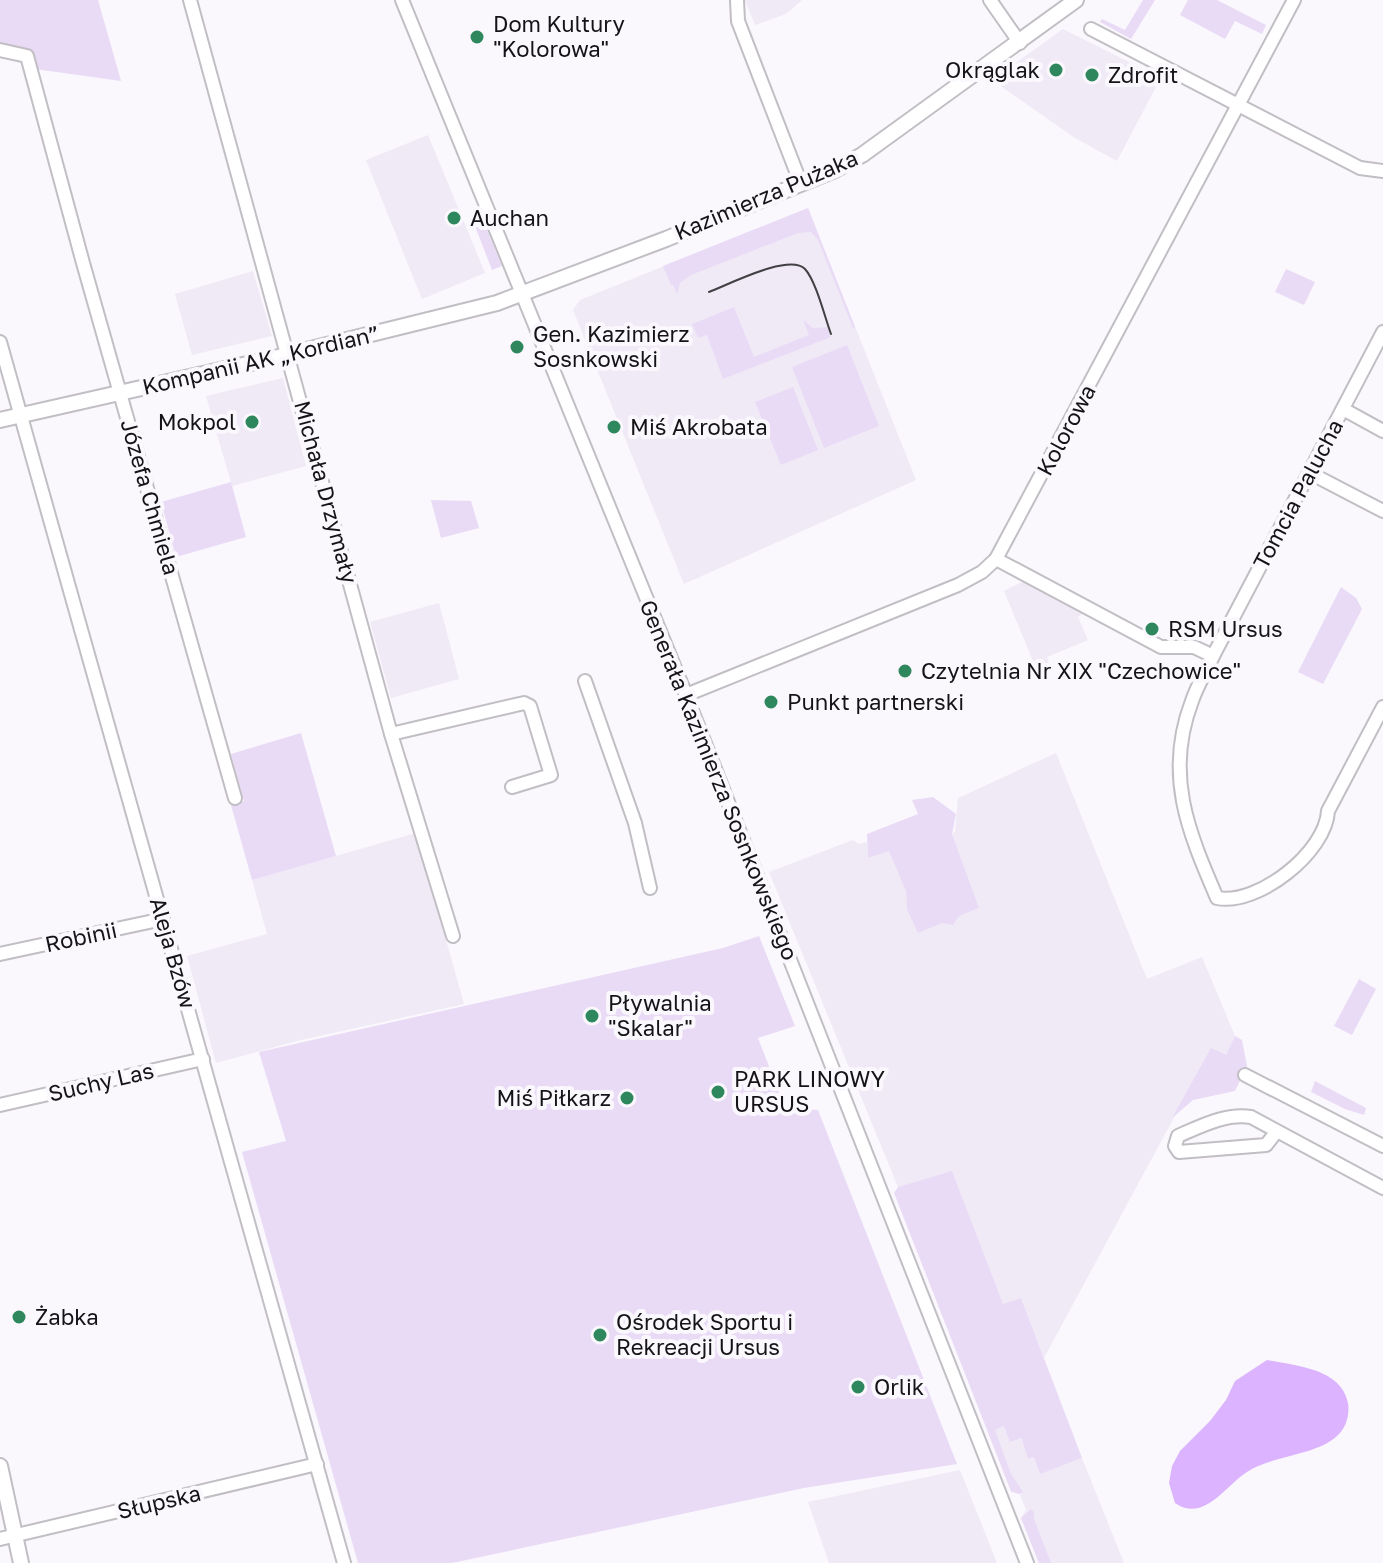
<svg xmlns="http://www.w3.org/2000/svg" width="1383" height="1563" font-family="'Golos Text',sans-serif">
<rect width="100%" height="100%" fill="#faf7fd"/>
<g fill="#f0eaf7">
<polygon points="745,0 802,0 786,14 755,25"/>
<polygon points="1063,29 1155,75 1157,85 1117,161 1075,138 992,80"/>
<polygon points="428,135 485,273 422,299 366,160"/>
<polygon points="808,208 916,480 684,584 573,310 580,300"/>
<polygon points="253,271 272,336 192,355 175,294"/>
<polygon points="283,378 306,466 232,486 206,396"/>
<polygon points="1026,580 1084,612 1078,617 1088,640 1047,657 1050,666 1037,671 1004,591"/>
<polygon points="439,603 459,679 391,698 370,622"/>
<polygon points="1056,753 1147,979 1202,957 1235,1036 1226,1056 1211,1049 1044,1358 1021,1298 1003,1305 952,1172 898,1187 769,872 853,840 859,844 867,842 868,858 889,850 907,891 907,909 959,916 978,908 952,834 955,832 958,798"/>
<polygon points="416,833 464,1004 297,1041 216,1063 187,956 267,934 252,880"/>
<polygon points="1004,1426 1020,1437 1028,1458 1034,1457 1041,1473 1082,1458 1124,1563 1039,1563 1021,1518 1026,1510 1020,1494 1011,1492 988,1432"/>
<polygon points="960,1470 997,1563 829,1563 808,1502"/>
</g>
<g fill="#e9dbf6">
<polygon points="0,0 98,0 121,81 35,69 0,46"/>
<polygon points="1143,0 1155,0 1131,39 1100,22 1102,19 1125,30"/>
<polygon points="1188,0 1217,0 1266,25 1262,34 1235,21 1225,39 1180,15"/>
<polygon points="808,208 855,327 853,328 818,240 811,232 798,233 691,275 680,283 677,294 673,285 671,285 663,266"/>
<polygon points="475,226 487,230 502,266 492,270"/>
<polygon points="1286,269 1315,282 1304,305 1275,292"/>
<polygon points="734,307 754,357 809,335 803,320 813,328 828,327 831,337 723,379 707,335 698,338 692,324"/>
<polygon points="847,345 879,426 824,448 792,367"/>
<polygon points="793,387 818,450 781,465 755,402"/>
<polygon points="231,482 246,537 176,557 161,502"/>
<polygon points="431,500 471,501 479,528 441,538"/>
<polygon points="1341,587 1356,598 1362,609 1323,684 1298,672"/>
<polygon points="301,733 336,856 252,880 231,805 244,801 231,754"/>
<polygon points="933,797 956,814 952,834 979,908 959,916 953,925 942,923 918,933 907,909 906,891 889,851 868,858 867,834 918,814 912,800"/>
<polygon points="759,936 795,1026 758,1038 785,1108 818,1110 957,1464 804,1488 452,1563 358,1563 242,1152 286,1141 259,1052 723,948"/>
<polygon points="1359,979 1376,989 1352,1035 1334,1026"/>
<polygon points="1235,1036 1242,1040 1247,1066 1235,1091 1193,1100 1172,1118 1211,1048 1226,1055"/>
<polygon points="1315,1081 1366,1108 1364,1115 1345,1109 1311,1092"/>
<polygon points="952,1171 1003,1304 1021,1298 1082,1458 1040,1474 1034,1457 1028,1459 1021,1438 1010,1442 1004,1426 995,1430 1011,1474 1023,1492 1019,1494 1011,1491 894,1193 898,1187"/>
<polygon points="1031,1509 1034,1512 1034,1519 1051,1563 1039,1563 1021,1518"/>
</g>
<path fill="#dcb3ff" d="M 1267,1360 C 1295,1366 1341,1368 1348,1403 C 1350,1414 1346,1429 1337,1436 C 1315,1456 1273,1455 1247,1472 C 1225,1486 1204,1523 1175,1503 L 1169,1483 L 1172,1466 L 1180,1451 L 1210,1421 L 1226,1400 L 1235,1381 Z"/>
<g fill="none" stroke-linecap="round" stroke-linejoin="round">
<defs>
<g id="minor">
<polyline points="190,0 391,734 453,936"/>
<polyline points="402,0 686,695 1027,1563"/>
<polyline points="737,0 738,21 801,184"/>
<polyline points="990,0 1020,43"/>
<polyline points="1091,29 1360,168 1383,171"/>
<polyline points="0,50 27,56 83,263 235,798"/>
<polyline points="0,342 344,1563"/>
<polyline points="1343,409 1383,431"/>
<polyline points="1310,473 1383,511"/>
<polyline points="996,559 1161,647 1194,647 1213,656 1383,332"/>
<path d="M 1213,656 C 1206,671 1197,686 1192,701 C 1164,774 1188,831 1217,898 C 1258,906 1326,852 1328,811 L 1383,707"/>
<polyline points="585,681 635,823 650,888"/>
<polyline points="686,695 958,585 982,572 996,559 1294,0"/>
<polyline points="391,734 524,703 530,706 551,775 512,787"/>
<polyline points="0,954 163,919"/>
<polyline points="1245,1075 1383,1146"/>
<polyline points="0,1105 203,1059"/>
<path d="M 1277,1131 L 1266,1145 L 1179,1152 L 1175,1146 L 1178,1136 C 1201,1126 1226,1113 1251,1117 L 1383,1188"/>
<polyline points="0,1539 317,1464"/>
</g>
<g id="tertiary">
<polyline points="0,420 274,358 497,303 666,239 835,170 862,155 1076,0"/>
<polyline points="0,1466 21,1563"/>
</g>
</defs>
<use href="#minor" stroke="#c1bec4" stroke-width="16"/>
<use href="#tertiary" stroke="#c1bec4" stroke-width="18"/>
<use href="#minor" stroke="#fff" stroke-width="12"/>
<use href="#tertiary" stroke="#fff" stroke-width="14"/>
<path stroke="#414042" stroke-width="2" d="M 709,292 C 728,285 789,253 805,269 C 816,281 825,318 831,334"/>
</g>
<g fill="#2f875d" stroke="#faf7fd" stroke-width="3">
<circle cx="477" cy="37" r="8"/>
<circle cx="1056" cy="70" r="8"/>
<circle cx="1092" cy="75" r="8"/>
<circle cx="454" cy="218" r="8"/>
<circle cx="517" cy="347" r="8"/>
<circle cx="252" cy="422" r="8"/>
<circle cx="614" cy="427" r="8"/>
<circle cx="1152" cy="629" r="8"/>
<circle cx="905" cy="671" r="8"/>
<circle cx="771" cy="702" r="8"/>
<circle cx="592" cy="1016" r="8"/>
<circle cx="718" cy="1092" r="8"/>
<circle cx="627" cy="1098" r="8"/>
<circle cx="19" cy="1317" r="8"/>
<circle cx="600" cy="1335" r="8"/>
<circle cx="858" cy="1387" r="8"/>
</g>
<g text-anchor="middle" stroke-width="8" stroke-linejoin="round" paint-order="stroke">
<g font-size="22" fill="#141315" stroke="#faf7fd" text-anchor="start">
<text x="493" y="32">Dom Kultury<tspan x="493" dy="25">"Kolorowa"</tspan></text>
<text x="1040" y="78" text-anchor="end">Okrąglak</text>
<text x="1108" y="83">Zdrofit</text>
<text x="470" y="226">Auchan</text>
<text x="533" y="342">Gen. Kazimierz<tspan x="533" dy="25">Sosnkowski</tspan></text>
<text x="236" y="430" text-anchor="end">Mokpol</text>
<text x="630" y="435">Miś Akrobata</text>
<text x="1168" y="637">RSM Ursus</text>
<text x="921" y="679">Czytelnia Nr XIX "Czechowice"</text>
<text x="787" y="710">Punkt partnerski</text>
<text x="608" y="1011">Pływalnia<tspan x="608" dy="25">"Skalar"</tspan></text>
<text x="734" y="1087">PARK LINOWY<tspan x="734" dy="25">URSUS</tspan></text>
<text x="611" y="1106" text-anchor="end">Miś Piłkarz</text>
<text x="35" y="1325">Żabka</text>
<text x="616" y="1330">Ośrodek Sportu i<tspan x="616" dy="25">Rekreacji Ursus</tspan></text>
<text x="874" y="1395">Orlik</text>
</g>
<g font-size="22" fill="#141315" stroke="#faf7fd">
<text transform="translate(766 195) rotate(-23)" y="8">Kazimierza Pużaka</text>
<text transform="translate(261 360) rotate(-13)" y="8">Kompanii AK „Kordian”</text>
<text transform="translate(1066 430) rotate(-62)" y="8">Kolorowa</text>
<text transform="translate(326 492) rotate(75)" y="8">Michała Drzymały</text>
<text transform="translate(1298 494) rotate(-62)" y="8">Tomcia Palucha</text>
<text transform="translate(150 497) rotate(74)" y="8">Józefa Chmiela</text>
<text transform="translate(719 780) rotate(68)" y="8">Generała Kazimierza Sosnkowskiego</text>
<text transform="translate(81 937) rotate(-12)" y="8">Robinii</text>
<text transform="translate(173 953) rotate(74)" y="8">Aleja Bzów</text>
<text transform="translate(101 1082) rotate(-13)" y="8">Suchy Las</text>
<text transform="translate(159 1502) rotate(-13)" y="8">Słupska</text>
</g>
</g>
</svg>
